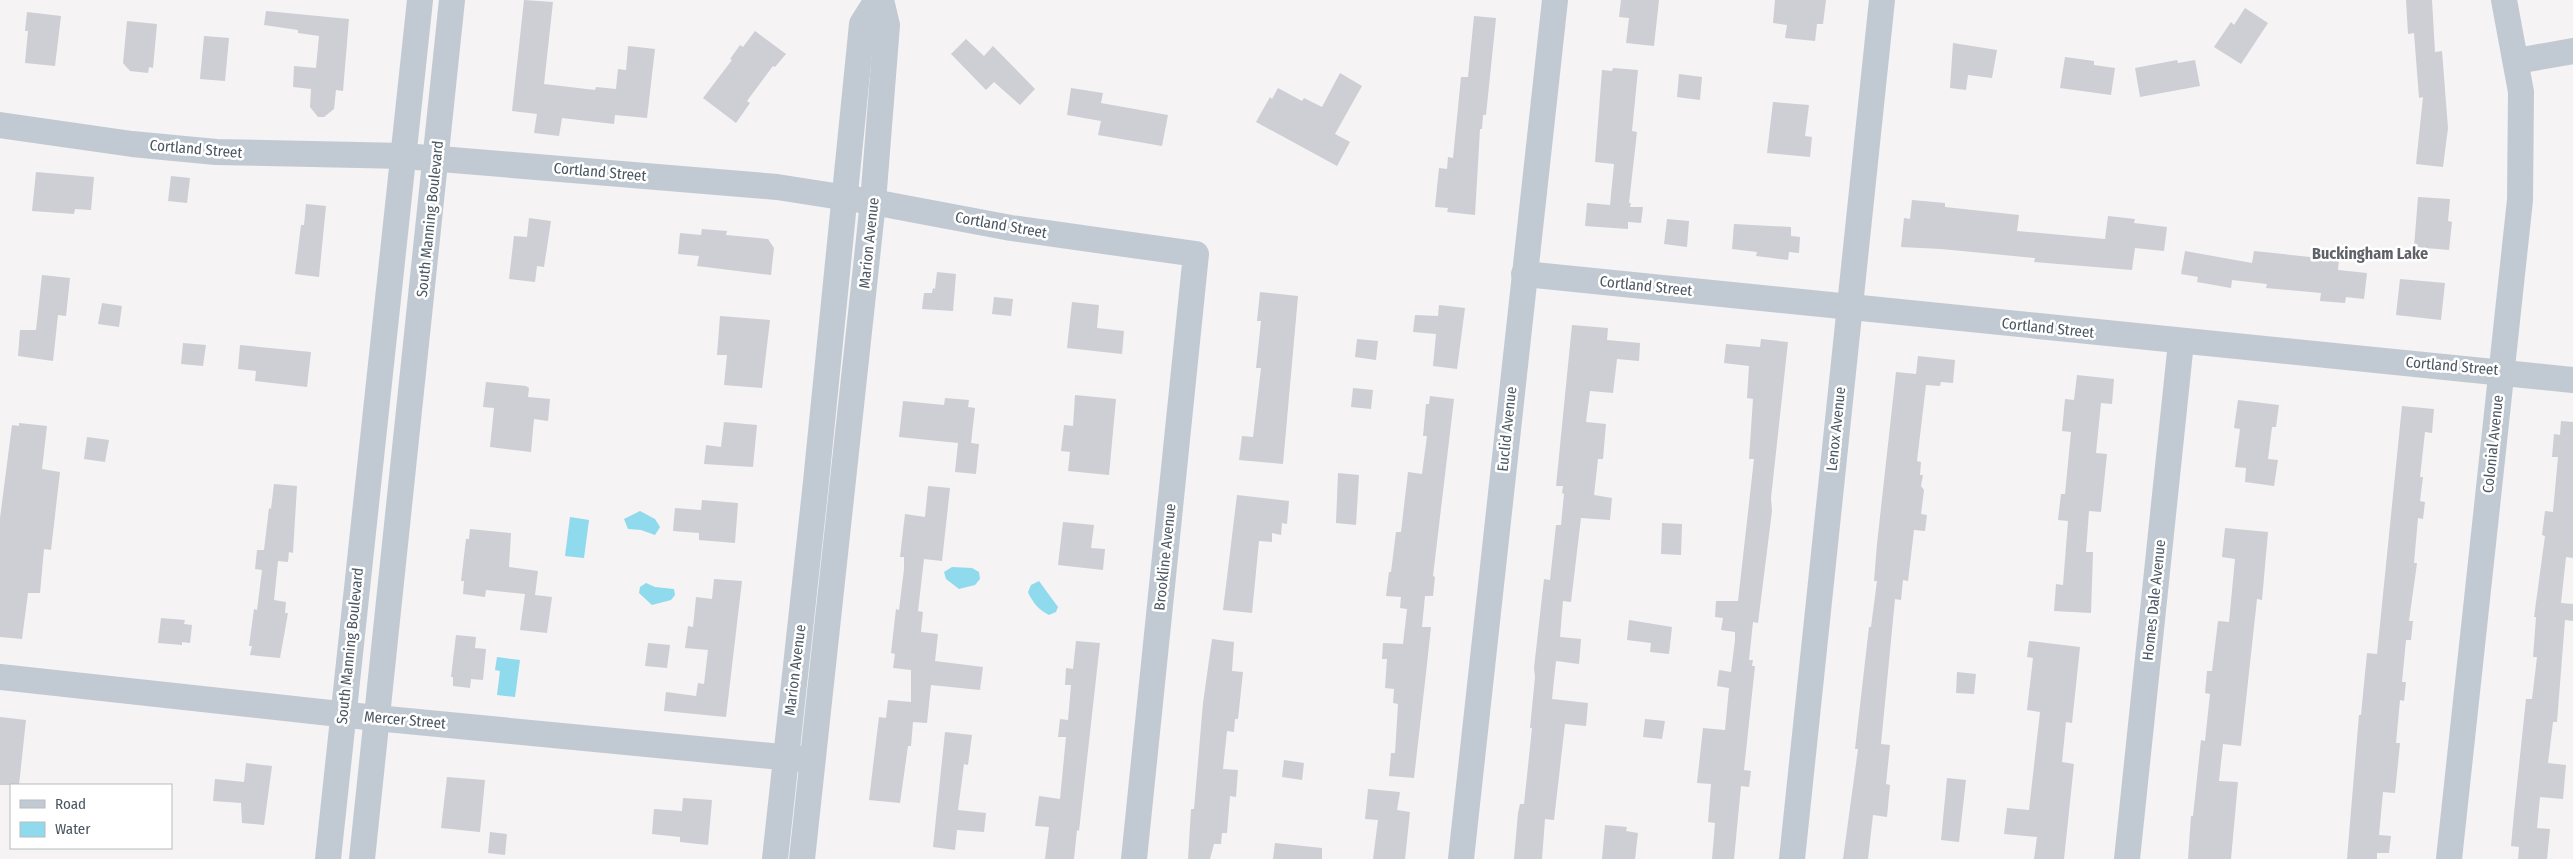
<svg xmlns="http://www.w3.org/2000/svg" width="2573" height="859" font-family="'Fira Sans Condensed',sans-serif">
<rect width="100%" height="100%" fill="#f5f3f3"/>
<g fill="#90daee">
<polygon points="640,511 655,519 660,527 655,535 641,530 628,529 624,519"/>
<polygon points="570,517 589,520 584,558 565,556"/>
<polygon points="952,567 972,568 979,572 980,579 975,585 959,589 946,579 944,572"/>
<path d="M 1039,581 L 1058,607 L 1056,612 L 1049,615 C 1039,610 1032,602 1028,592 L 1031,585 Z"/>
<polygon points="646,583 655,587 674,589 675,595 671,600 652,605 639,593 640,587"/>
<polygon points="497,657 520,660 515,697 497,695 500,671 495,670"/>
</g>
<g fill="#cdcfd5">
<polygon points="524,0 553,2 544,84 595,90 596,87 616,89 618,69 626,70 628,46 655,49 647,118 615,115 614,124 562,118 559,136 534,133 537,114 512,111"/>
<polygon points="1621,0 1659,0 1654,46 1626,43 1629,18 1619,17"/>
<polygon points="1775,0 1826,0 1823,24 1817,24 1815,41 1785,38 1787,25 1773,23"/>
<polygon points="2406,0 2432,0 2435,52 2442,51 2448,128 2443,167 2416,164 2423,97 2419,98 2414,33 2408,34"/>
<polygon points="2245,8 2268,23 2241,64 2214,47 2231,22 2234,25"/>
<polygon points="266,11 349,19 343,91 336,90 334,109 324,117 318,117 310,107 311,89 293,87 294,66 316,68 319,36 298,33 298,30 264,25"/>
<polygon points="27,12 61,16 55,66 25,63 28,31 25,31"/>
<polygon points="1474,16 1496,18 1486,115 1483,115 1482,129 1480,129 1475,215 1447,212 1448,208 1435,207 1439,168 1447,169 1448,157 1453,158 1461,77 1468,77"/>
<polygon points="127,21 157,24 153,68 149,67 148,73 130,71 123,63"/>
<polygon points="755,31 786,54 775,67 773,66 747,101 750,103 736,123 703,98 732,60 730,59 740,45 743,47"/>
<polygon points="204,36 229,38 225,81 200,79"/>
<polygon points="966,39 984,56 993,46 1035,89 1020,105 994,82 986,90 951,54"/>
<polygon points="1953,43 1997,50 1992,78 1968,75 1966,90 1950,88"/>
<polygon points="2065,57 2094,61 2094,65 2115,68 2111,95 2060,88"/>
<polygon points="2177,60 2178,63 2195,60 2200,86 2140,97 2135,68"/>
<polygon points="1613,68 1638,70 1632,131 1637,132 1629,203 1631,203 1630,207 1643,207 1641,223 1628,222 1628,229 1585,226 1587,203 1610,205 1614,164 1595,162 1602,70 1612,71"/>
<polygon points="1340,73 1362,86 1335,134 1350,142 1337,166 1256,122 1270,97 1272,99 1278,88 1302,101 1304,98 1322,107"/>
<polygon points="1679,74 1702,77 1700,100 1677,97"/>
<polygon points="1071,88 1103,93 1101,103 1168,115 1162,146 1098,135 1101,121 1067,115"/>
<polygon points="1773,102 1809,105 1805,136 1812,137 1810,157 1767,153"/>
<polygon points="36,172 94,177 91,210 75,209 74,214 32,211"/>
<polygon points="171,176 190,178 187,203 168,201"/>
<polygon points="2418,197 2450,199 2448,221 2452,222 2449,250 2414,247"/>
<polygon points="1912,200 1945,203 1945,207 2019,215 2017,231 2105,239 2108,216 2135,219 2134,223 2167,227 2164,251 2135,248 2132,270 2034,262 2035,258 1941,249 1901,247 1904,218 1910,219"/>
<polygon points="306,204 326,206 319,277 295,274 301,225 304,225"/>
<polygon points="529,218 551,221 544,267 537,266 535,282 509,279 514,236 527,237"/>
<polygon points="1667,219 1689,221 1687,247 1664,244"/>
<polygon points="1734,224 1791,227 1791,236 1800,237 1799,253 1789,252 1788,260 1756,256 1757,252 1732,249"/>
<polygon points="702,229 727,231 726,235 768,239 774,248 771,275 697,266 699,256 678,254 680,233 701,235"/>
<polygon points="2185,251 2252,263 2254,251 2339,260 2338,270 2367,273 2364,299 2346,297 2345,303 2320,301 2321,293 2266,288 2267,284 2232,280 2231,288 2197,282 2198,277 2181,274"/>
<polygon points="937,272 956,274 953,311 922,309 924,293 932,293 933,288 935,289"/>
<polygon points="42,275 70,278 66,316 58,315 53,361 18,356 20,330 36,330"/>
<polygon points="2400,279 2445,283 2441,320 2396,315"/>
<polygon points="1260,292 1298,296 1283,464 1239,460 1242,436 1253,437 1261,368 1256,368 1261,321 1257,321"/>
<polygon points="994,297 1013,299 1011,316 992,314"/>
<polygon points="1072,302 1099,305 1097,328 1124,331 1122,354 1067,348"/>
<polygon points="102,303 122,306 119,327 98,324"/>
<polygon points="1439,305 1465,308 1457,369 1433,366 1436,334 1413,332 1415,315 1438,316"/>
<polygon points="720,316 770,320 762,388 724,385 727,355 717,355"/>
<polygon points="1572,325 1608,328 1607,340 1640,343 1639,361 1617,359 1613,393 1590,391 1586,422 1606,424 1603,459 1598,459 1594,495 1612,498 1610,520 1581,518 1571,602 1563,601 1560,637 1581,639 1579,664 1556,661 1552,699 1588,703 1586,726 1565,724 1554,820 1545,819 1542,859 1514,859 1518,813 1520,804 1524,804 1532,728 1530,728 1535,677 1534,668 1544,579 1550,580 1556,525 1561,525 1564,494 1562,493 1563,486 1556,486"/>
<polygon points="1357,339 1378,341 1376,360 1355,357"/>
<polygon points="1761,339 1788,342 1771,498 1772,511 1758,623 1753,622 1749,660 1753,660 1752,666 1755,666 1744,770 1751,771 1749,787 1741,786 1734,859 1712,859 1715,823 1708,822 1711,784 1697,783 1703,728 1725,730 1729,688 1717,686 1719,670 1731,672 1735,640 1735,632 1721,630 1723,618 1715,617 1716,601 1738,601 1754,459 1749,459 1753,399 1747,398 1749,366 1724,363 1726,344 1760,347"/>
<polygon points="183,343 206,345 203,366 181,364"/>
<polygon points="240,345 311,352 307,387 255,381 256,371 238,369"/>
<polygon points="1918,356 1955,360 1953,383 1941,382 1940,386 1926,385 1917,461 1921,462 1920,475 1923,475 1921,486 1924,490 1921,514 1927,515 1925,531 1914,530 1908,581 1903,580 1901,600 1895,599 1881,744 1890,745 1886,784 1890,785 1887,817 1873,815 1868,859 1843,859 1858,749 1855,749 1869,627 1871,627 1877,581 1874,581 1877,544 1896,372 1916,374"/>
<polygon points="2077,375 2114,379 2112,404 2101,403 2096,453 2107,454 2101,512 2089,511 2086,552 2093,552 2091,613 2054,611 2056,584 2063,585 2068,521 2058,520 2061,494 2065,494 2071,432 2062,431 2065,399 2074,400"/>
<polygon points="486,382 526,386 529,388 528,397 550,399 548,421 534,419 531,452 490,447 494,408 483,407"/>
<polygon points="1353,388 1373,390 1371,409 1351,407"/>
<polygon points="1075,395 1116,399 1109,475 1068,471 1070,452 1061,451 1064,425 1073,426"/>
<polygon points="1430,396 1454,399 1433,576 1435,577 1433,596 1425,596 1422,627 1431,627 1426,673 1414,778 1389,776 1391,753 1395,753 1398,704 1393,703 1394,689 1385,688 1387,659 1382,659 1383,643 1403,644 1407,609 1400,608 1401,597 1386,596 1389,572 1391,572 1396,532 1401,532 1408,472 1422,474 1427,436 1423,436 1426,404 1429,404"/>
<polygon points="945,398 969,400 968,407 975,408 971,443 979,444 976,474 955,472 958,443 899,437 903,401 944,405"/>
<polygon points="2238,400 2279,405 2276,427 2272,427 2268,459 2278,460 2274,486 2245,482 2246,468 2235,467 2240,429 2234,428"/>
<polygon points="2402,406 2434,409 2432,433 2425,432 2420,477 2423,477 2420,501 2425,502 2423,519 2418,518 2414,563 2417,563 2409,621 2413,621 2411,640 2406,640 2402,682 2406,682 2404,701 2400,700 2396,743 2400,743 2395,793 2383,792 2379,835 2391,836 2389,853 2377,853 2377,859 2347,859 2359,715 2361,715 2367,653 2377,654"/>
<polygon points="2561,421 2573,422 2573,558 2566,557 2561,603 2573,604 2573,621 2565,620 2557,722 2553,722 2548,763 2566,765 2563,799 2540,797 2537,828 2550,829 2547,859 2518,859 2519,847 2511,846 2514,813 2526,699 2532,699 2537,657 2533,657 2536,617 2534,617 2545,536 2542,535 2545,511 2553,512 2558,457 2552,457 2554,434 2560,435"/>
<polygon points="724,422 757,425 753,467 704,464 706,445 721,447"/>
<polygon points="19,423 47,426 42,469 60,472 51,550 44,549 40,593 28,593 22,639 0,637 0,518 12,425 19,426"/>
<polygon points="87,437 109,440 105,462 84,459"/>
<polygon points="1338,473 1359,475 1356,525 1336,523"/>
<polygon points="274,484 297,486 293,553 289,552 288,562 278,561 274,600 286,602 285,613 288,613 280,658 250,655 252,646 249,646 254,609 257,610 262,570 255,569 257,550 264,550 269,508 271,509"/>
<polygon points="928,486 950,488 942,561 924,559 918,611 923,612 921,632 938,634 935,661 983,667 980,690 931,685 927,723 913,722 911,746 908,746 900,803 869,800 879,717 886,718 888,700 911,702 911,670 893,668 895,654 891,653 896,609 899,610 904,569 904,557 900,557 905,514 925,517"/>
<polygon points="1237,495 1289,501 1287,524 1282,523 1281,535 1272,533 1272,542 1259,541 1252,613 1223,610"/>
<polygon points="702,500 738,503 735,543 699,540 699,533 673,531 675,508 701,510"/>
<polygon points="1063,522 1094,525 1091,548 1105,549 1103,570 1058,565"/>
<polygon points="1662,523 1682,524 1681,555 1661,554"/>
<polygon points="2225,528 2268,532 2262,600 2257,599 2241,746 2223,744 2219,781 2238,782 2231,859 2188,859 2191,816 2193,816 2201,740 2205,741 2210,694 2205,693 2207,671 2212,671 2218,621 2229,622 2235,559 2222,557"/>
<polygon points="470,529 511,533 509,567 538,571 535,595 552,597 547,633 520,630 525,594 486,590 485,597 463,594 464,581 461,581 466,539 469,539"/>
<polygon points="714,579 742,581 726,717 664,711 666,692 696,696 698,683 704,684 708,650 685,648 688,626 693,627 696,597 712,599"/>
<polygon points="161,618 185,620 184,624 192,625 190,643 182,642 182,645 158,643"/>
<polygon points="1629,620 1672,627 1669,654 1650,652 1651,643 1627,640"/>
<polygon points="456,635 476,637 475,648 486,649 483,680 471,679 470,688 453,686 453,677 451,677"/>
<polygon points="1212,639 1234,642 1232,671 1243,672 1238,719 1235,719 1234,732 1227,731 1223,769 1238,770 1236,797 1230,796 1227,833 1222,833 1221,844 1214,844 1210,859 1188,859 1191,809 1194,809 1203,703"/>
<polygon points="1076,641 1100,643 1079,831 1077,830 1074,859 1045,859 1049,827 1035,826 1039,796 1060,799 1066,737 1058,737 1060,719 1068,720 1071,685 1065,685 1066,668 1073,669"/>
<polygon points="2029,641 2080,647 2072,723 2066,722 2062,762 2074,764 2064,859 2034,859 2037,837 2004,834 2007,808 2029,810 2040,712 2027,710 2033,658 2027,657"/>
<polygon points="648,643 670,645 667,668 645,666"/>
<polygon points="1957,672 1976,674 1974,694 1956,693"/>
<polygon points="0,717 26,720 19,785 0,785"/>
<polygon points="1645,719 1665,721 1662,739 1643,737"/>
<polygon points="945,732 972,735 968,765 964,764 958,810 986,813 984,832 957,830 955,850 933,847"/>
<polygon points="1284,760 1304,763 1302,780 1282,777"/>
<polygon points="246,763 272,766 264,825 242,823 241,803 213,801 215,779 244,782"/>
<polygon points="447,777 485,780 480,832 441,828"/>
<polygon points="1947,778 1966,780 1959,842 1941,840"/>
<polygon points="1368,789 1400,792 1397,810 1410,812 1405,859 1373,859 1378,820 1365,819"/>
<polygon points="683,798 712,800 708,845 680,842 680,837 652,834 654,809 682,811"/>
<polygon points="1605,825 1627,827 1626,831 1638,833 1635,859 1602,859"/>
<polygon points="490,832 507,834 505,855 488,853"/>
<polygon points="1275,843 1322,848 1322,859 1273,859"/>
</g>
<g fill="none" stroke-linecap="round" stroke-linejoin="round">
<g stroke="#c1cad2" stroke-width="26">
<polyline points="2517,61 2573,51"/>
<polyline points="0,125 132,144 216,152 404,156 777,187 873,202 1011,228 1196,254 1134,859"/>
<polyline points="1524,274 2573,380"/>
<polyline points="0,677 376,718 802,759"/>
<polyline points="328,859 420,0"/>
<polyline points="362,859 452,0"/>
<polyline points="775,859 816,482 862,24 877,0"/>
<polyline points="802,859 873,202 887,25 881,0"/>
<polyline points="1461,859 1555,0"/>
<polyline points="1792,859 1882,0"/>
<polyline points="2127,859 2181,342"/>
<polyline points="2449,859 2520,200 2521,92 2504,0"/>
</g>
</g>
<g text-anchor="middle" stroke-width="5" stroke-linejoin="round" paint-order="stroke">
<g font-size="15" fill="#4a5661" stroke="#fff">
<text transform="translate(196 149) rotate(5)" y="5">Cortland Street</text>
<text transform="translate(600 172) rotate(5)" y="5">Cortland Street</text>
<text transform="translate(430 219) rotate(-84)" y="5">South Manning Boulevard</text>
<text transform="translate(1001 225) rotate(10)" y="5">Cortland Street</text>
<text transform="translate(869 243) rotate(-84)" y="5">Marion Avenue</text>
<text transform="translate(1646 286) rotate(6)" y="5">Cortland Street</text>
<text transform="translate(2048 328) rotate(6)" y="5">Cortland Street</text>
<text transform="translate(2452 366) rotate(5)" y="5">Cortland Street</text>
<text transform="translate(1507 429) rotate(-84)" y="5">Euclid Avenue</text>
<text transform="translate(1836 429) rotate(-84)" y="5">Lenox Avenue</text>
<text transform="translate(2493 444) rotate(-84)" y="5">Colonial Avenue</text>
<text transform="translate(1165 557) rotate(-84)" y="5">Brookline Avenue</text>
<text transform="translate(2154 600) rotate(-84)" y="5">Homes Dale Avenue</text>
<text transform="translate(350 646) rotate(-84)" y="5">South Manning Boulevard</text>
<text transform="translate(795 670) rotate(-83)" y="5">Marion Avenue</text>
<text transform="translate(405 720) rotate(5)" y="5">Mercer Street</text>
</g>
<g font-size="16" font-weight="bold" fill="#5f6368" stroke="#fff">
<text x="2370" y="259">Buckingham Lake</text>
</g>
</g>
<rect x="10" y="784" width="162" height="65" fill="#ffffff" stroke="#b7bbc0"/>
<rect x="20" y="800" width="25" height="8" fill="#c1cad2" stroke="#b7bbc0"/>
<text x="55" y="809" font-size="15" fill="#4a5661">Road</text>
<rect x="20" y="822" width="25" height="15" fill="#90daee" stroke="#b7bbc0"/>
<text x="55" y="834" font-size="15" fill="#4a5661">Water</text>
</svg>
